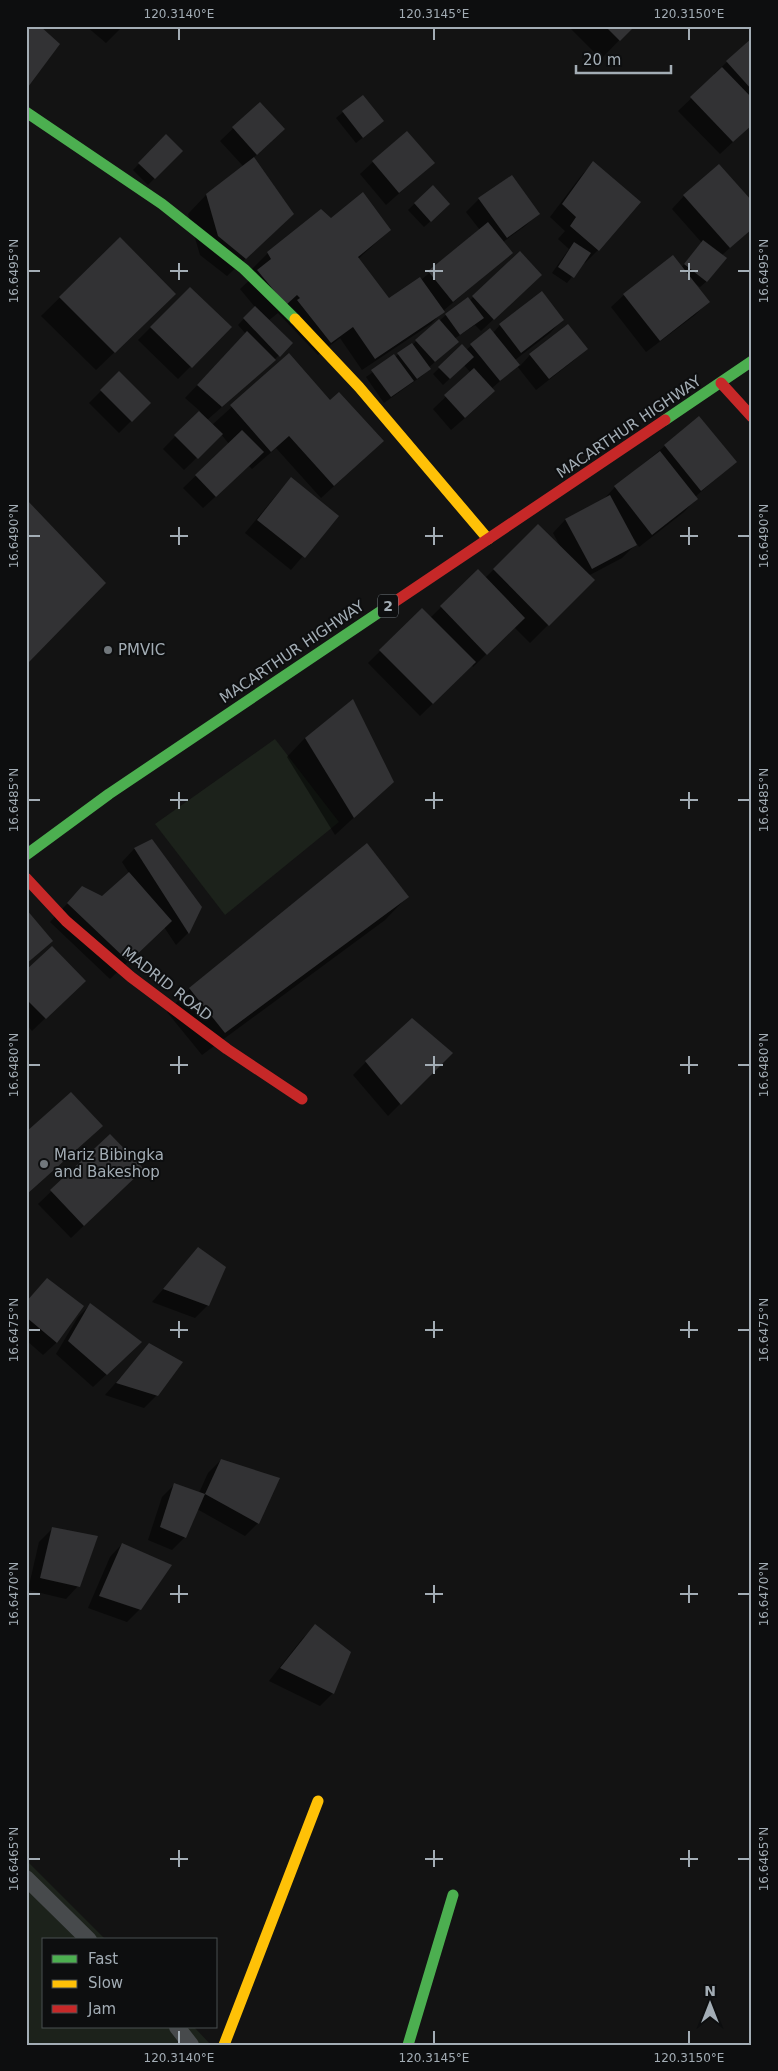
<svg xmlns="http://www.w3.org/2000/svg" width="778" height="2071" font-family="'DejaVu Sans',sans-serif">
<rect width="100%" height="100%" fill="#131313"/>
<g fill="#1c221b">
<polygon points="275,739 339,822 225,915 155,824"/>
<polygon points="26,1860 106,1940 44,1940 44,2027 194,2027 211,2045 26,2045"/>
</g>
<g fill="#0007">
<polygon points="86,26 123,26 106,43"/>
<polygon points="568,26 633,26 601,59"/>
<polygon points="752,40 752,124 720,154 678,111 715,76 714,74 727,62"/>
<polygon points="363,96 376,127 356,143 336,118"/>
<polygon points="260,103 271,142 253,158 274,232 227,276 200,255 188,214 206,195 243,166 220,141"/>
<polygon points="166,136 181,151 148,185 133,170"/>
<polygon points="373,162 433,163 386,205 360,174"/>
<polygon points="593,163 639,202 598,250 585,263 584,262 567,283 552,273 569,249 558,239 565,231 550,217 581,176"/>
<polygon points="511,176 538,214 525,226 503,242 511,253 443,311 431,324 362,370 340,338 318,355 278,313 268,321 291,343 262,372 207,420 212,425 289,355 369,454 321,498 276,448 252,469 249,466 203,508 183,488 229,444 221,434 184,470 163,449 200,411 185,398 246,334 238,325 255,307 240,289 253,277 249,272 268,253 321,211 331,220 390,230 358,259 389,299 421,280 480,230 466,212 479,199"/>
<polygon points="433,186 449,204 424,227 408,210"/>
<polygon points="684,196 752,228 722,255 707,281 700,287 693,282 708,302 695,315 646,352 611,307 624,295 681,268 702,243 672,209"/>
<polygon points="120,239 156,312 96,370 41,316"/>
<polygon points="520,253 528,287 481,331 475,325 454,339 451,348 428,368 429,369 423,375 384,403 366,377 412,345 446,315 468,299 469,301"/>
<polygon points="190,288 230,327 178,379 138,340"/>
<polygon points="562,320 550,333 515,360 520,366 530,355 586,349 573,361 536,390 517,366 491,389 494,391 481,404 451,430 433,409 471,373 464,365 443,385 433,374 462,346 466,350 490,330 493,333 500,325"/>
<polygon points="119,373 149,403 119,433 89,403"/>
<polygon points="699,418 735,462 695,497 696,499 684,512 639,547 634,539 635,545 622,558 588,576 593,580 530,643 514,627 473,667 472,665 420,716 368,663 422,610 430,618 478,571 485,578 538,526 561,548 553,533 565,520 603,500 615,487"/>
<polygon points="291,479 337,516 291,570 245,533 279,492"/>
<polygon points="305,738 392,782 335,835 287,757"/>
<polygon points="152,840 201,907 188,933 176,945 164,927 110,979 50,922 82,888 102,898 129,873 122,862 134,849"/>
<polygon points="367,845 407,897 385,920 202,1055 167,1012 190,989"/>
<polygon points="26,972 71,993 32,1031 26,1024"/>
<polygon points="451,1053 388,1116 353,1075 366,1062"/>
<polygon points="101,1126 83,1144 26,1195 26,1134"/>
<polygon points="110,1136 130,1181 71,1238 38,1204"/>
<polygon points="198,1249 208,1305 195,1318 152,1302"/>
<polygon points="26,1302 82,1306 56,1343 43,1355 26,1340"/>
<polygon points="90,1305 127,1355 93,1387 56,1354 78,1317"/>
<polygon points="149,1345 157,1395 144,1408 105,1395"/>
<polygon points="221,1460 258,1523 245,1536 197,1509 185,1537 172,1550 148,1540 162,1497 175,1484 199,1493 208,1473"/>
<polygon points="52,1529 78,1586 66,1599 28,1590 39,1542"/>
<polygon points="122,1544 140,1609 127,1622 88,1608 110,1557"/>
<polygon points="315,1626 349,1652 333,1693 320,1706 269,1681 302,1639"/>
</g>
<g fill="#323234">
<polygon points="26,26 40,26 60,44 28,87 26,86"/>
<polygon points="605,26 635,26 620,41"/>
<polygon points="752,38 752,90 726,61"/>
<polygon points="722,67 752,98 752,125 733,142 690,97"/>
<polygon points="363,95 384,121 363,138 342,111"/>
<polygon points="260,102 285,129 257,155 232,127"/>
<polygon points="407,131 435,163 399,193 372,161"/>
<polygon points="166,134 183,151 155,179 138,163"/>
<polygon points="254,157 294,214 246,259 218,236 206,194"/>
<polygon points="593,161 641,202 599,251 570,226 576,217 562,204"/>
<polygon points="719,164 752,201 752,229 730,248 683,195"/>
<polygon points="512,175 540,214 507,238 478,198"/>
<polygon points="433,185 450,204 431,222 414,203"/>
<polygon points="363,192 391,230 358,257 389,298 420,277 445,312 375,359 353,327 331,343 297,300 300,298 297,295 286,305 257,270 271,259 267,252 321,209 331,218"/>
<polygon points="488,222 513,253 453,302 428,271"/>
<polygon points="120,237 176,294 115,353 59,297"/>
<polygon points="703,240 727,258 707,282 684,264"/>
<polygon points="574,242 591,253 574,278 558,267"/>
<polygon points="520,251 542,275 494,320 472,296"/>
<polygon points="673,255 710,302 660,341 623,294"/>
<polygon points="190,287 232,327 192,368 150,327"/>
<polygon points="542,291 564,320 521,353 499,324"/>
<polygon points="468,297 484,318 460,335 445,314"/>
<polygon points="255,306 293,343 280,357 243,318"/>
<polygon points="439,319 459,342 435,362 415,340"/>
<polygon points="568,324 588,349 549,379 529,354"/>
<polygon points="490,328 520,365 500,381 470,344"/>
<polygon points="247,331 276,360 222,407 197,385"/>
<polygon points="412,343 431,369 417,379 397,353"/>
<polygon points="462,344 474,357 450,379 438,367"/>
<polygon points="289,353 330,400 339,392 384,441 334,486 289,436 271,452 230,405"/>
<polygon points="394,354 414,381 391,397 371,370"/>
<polygon points="474,368 495,391 465,418 444,395"/>
<polygon points="119,371 151,403 132,422 100,390"/>
<polygon points="199,411 223,434 198,459 174,435"/>
<polygon points="699,416 737,462 701,491 664,445"/>
<polygon points="242,430 264,452 216,497 195,475"/>
<polygon points="660,451 698,499 652,535 614,486"/>
<polygon points="291,477 339,516 305,558 257,520"/>
<polygon points="610,495 637,545 592,569 565,519"/>
<polygon points="26,499 106,583 29,662 26,660"/>
<polygon points="538,524 595,580 549,626 493,569"/>
<polygon points="478,569 525,618 487,655 440,606"/>
<polygon points="422,608 476,662 433,704 379,650"/>
<polygon points="353,699 394,782 354,818 305,738"/>
<polygon points="152,839 202,907 189,934 134,848"/>
<polygon points="367,843 409,897 225,1033 189,988"/>
<polygon points="129,872 172,921 129,962 67,903 82,886 102,896"/>
<polygon points="26,909 53,941 26,964"/>
<polygon points="52,946 86,981 46,1019 26,999 26,970"/>
<polygon points="412,1018 453,1053 401,1105 365,1061"/>
<polygon points="71,1092 103,1126 26,1195 26,1132"/>
<polygon points="110,1134 144,1169 84,1226 50,1190"/>
<polygon points="198,1247 226,1267 209,1306 163,1289"/>
<polygon points="47,1278 84,1306 57,1343 26,1317 26,1302"/>
<polygon points="90,1303 142,1342 107,1375 68,1341"/>
<polygon points="149,1343 183,1362 158,1396 116,1383"/>
<polygon points="221,1459 280,1478 259,1524 205,1494"/>
<polygon points="174,1483 205,1494 186,1538 160,1527"/>
<polygon points="52,1527 98,1536 80,1587 40,1578"/>
<polygon points="122,1543 172,1565 141,1610 99,1596"/>
<polygon points="315,1624 351,1652 334,1694 280,1668"/>
</g>
<g fill="none" stroke-linecap="round" stroke-linejoin="round">
<g stroke="#474a4c" stroke-width="16">
<polyline points="26,1878 89,1940"/>
<polyline points="177,2027 191,2045"/>
</g>
<g stroke="#4caf50" stroke-width="11">
<polyline points="26,112 162,204 244,269 295,319"/>
<polyline points="665,420 752,361"/>
<polyline points="26,855 109,794 384,609"/>
<polyline points="408,2045 453,1895"/>
</g>
<g stroke="#ffc107" stroke-width="11">
<polyline points="295,319 359,387 488,539"/>
<polyline points="224,2045 318,1801"/>
</g>
<g stroke="#c62828" stroke-width="11">
<polyline points="721,383 752,417"/>
<polyline points="384,609 665,420"/>
<polyline points="26,878 66,921 131,977 227,1049 302,1099"/>
</g>
</g>
<path fill="none" stroke="#a3adb5" stroke-width="2" d="M 179,28 L 179,40M 434,28 L 434,40M 689,28 L 689,40M 179,263 L 179,280M 434,263 L 434,280M 689,263 L 689,280M 28,271 L 40,271M 170,271 L 188,271M 425,271 L 443,271M 680,271 L 698,271M 738,271 L 750,271M 179,527 L 179,545M 434,527 L 434,545M 689,527 L 689,545M 28,536 L 40,536M 170,536 L 188,536M 425,536 L 443,536M 680,536 L 698,536M 738,536 L 750,536M 179,792 L 179,809M 434,792 L 434,809M 689,792 L 689,809M 28,800 L 40,800M 170,800 L 188,800M 425,800 L 443,800M 680,800 L 698,800M 738,800 L 750,800M 179,1056 L 179,1074M 434,1056 L 434,1074M 689,1056 L 689,1074M 28,1065 L 40,1065M 170,1065 L 188,1065M 425,1065 L 443,1065M 680,1065 L 698,1065M 738,1065 L 750,1065M 179,1321 L 179,1338M 434,1321 L 434,1338M 689,1321 L 689,1338M 28,1330 L 40,1330M 170,1330 L 188,1330M 425,1330 L 443,1330M 680,1330 L 698,1330M 738,1330 L 750,1330M 179,1585 L 179,1603M 434,1585 L 434,1603M 689,1585 L 689,1603M 28,1594 L 40,1594M 170,1594 L 188,1594M 425,1594 L 443,1594M 680,1594 L 698,1594M 738,1594 L 750,1594M 179,1850 L 179,1867M 434,1850 L 434,1867M 689,1850 L 689,1867M 28,1859 L 40,1859M 170,1859 L 188,1859M 425,1859 L 443,1859M 680,1859 L 698,1859M 738,1859 L 750,1859M 179,2031 L 179,2044M 434,2031 L 434,2044M 689,2031 L 689,2044"/>
<g fill="#71777c" stroke="#0d0e0f" stroke-width="2">
<circle cx="108" cy="650" r="5"/>
<circle cx="44" cy="1164" r="5"/>
</g>
<g text-anchor="middle" stroke-width="4" stroke-linejoin="round" paint-order="stroke">
<rect fill="#0d0e0f" stroke="#767d83" stroke-width="1" x="378" y="594.5" width="20" height="23" rx="4"/>
<g font-size="14" font-weight="bold" fill="#a3adb5">
<text x="388" y="611">2</text>
</g>
<g font-size="15" fill="#a3adb5" stroke="#0d0e0f">
<text transform="translate(629 427) rotate(-34)" y="5">MACARTHUR HIGHWAY</text>
<text transform="translate(292 652) rotate(-34)" y="5">MACARTHUR HIGHWAY</text>
<text transform="translate(167 984) rotate(38)" y="5">MADRID ROAD</text>
</g>
<g font-size="15" fill="#a3adb5" stroke="#0d0e0f" text-anchor="start">
<text x="118" y="655">PMVIC</text>
<text x="54" y="1160">Mariz Bibingka<tspan x="54" dy="17">and Bakeshop</tspan></text>
</g>
</g>
<rect width="778" height="2071" fill="none" stroke="#0d0e0f" stroke-width="55"/>
<rect x="42" y="1938" width="175" height="90" fill="#0d0e0f" stroke="#494e51"/>
<rect x="52" y="1955" width="25" height="8" fill="#4caf50" stroke="#494e51"/>
<text x="88" y="1964" font-size="15" fill="#a3adb5">Fast</text>
<rect x="52" y="1980" width="25" height="8" fill="#ffc107" stroke="#494e51"/>
<text x="88" y="1988" font-size="15" fill="#a3adb5">Slow</text>
<rect x="52" y="2005" width="25" height="8" fill="#c62828" stroke="#494e51"/>
<text x="88" y="2014" font-size="15" fill="#a3adb5">Jam</text>
<g transform="translate(710 2004)" stroke="#0d0e0f" stroke-width="4" paint-order="stroke">
<path d="M0-4L9 19L0 12L-9 19Z" fill="#a3adb5"/>
<text y="-8" font-size="14" font-weight="bold" text-anchor="middle" fill="#a3adb5">N</text>
</g>
<path d="M576 65v8h95v-8" fill="none" stroke="#a3adb5" stroke-width="2.5"/>
<text x="583" y="65" font-size="15" fill="#a3adb5" stroke="#0d0e0f" stroke-width="4" paint-order="stroke">20 m</text>
<rect x="28" y="28" width="722" height="2016" fill="none" stroke="#a3adb5" stroke-width="2"/>
<g font-size="12" text-anchor="middle" fill="#a3adb5">
<text x="179" y="18">120.3140°E</text>
<text x="434" y="18">120.3145°E</text>
<text x="689" y="18">120.3150°E</text>
<text transform="translate(14 271) rotate(-90)" y="4">16.6495°N</text>
<text transform="translate(764 271) rotate(-90)" y="4">16.6495°N</text>
<text transform="translate(14 536) rotate(-90)" y="4">16.6490°N</text>
<text transform="translate(764 536) rotate(-90)" y="4">16.6490°N</text>
<text transform="translate(14 800) rotate(-90)" y="4">16.6485°N</text>
<text transform="translate(764 800) rotate(-90)" y="4">16.6485°N</text>
<text transform="translate(14 1065) rotate(-90)" y="4">16.6480°N</text>
<text transform="translate(764 1065) rotate(-90)" y="4">16.6480°N</text>
<text transform="translate(14 1330) rotate(-90)" y="4">16.6475°N</text>
<text transform="translate(764 1330) rotate(-90)" y="4">16.6475°N</text>
<text transform="translate(14 1594) rotate(-90)" y="4">16.6470°N</text>
<text transform="translate(764 1594) rotate(-90)" y="4">16.6470°N</text>
<text transform="translate(14 1859) rotate(-90)" y="4">16.6465°N</text>
<text transform="translate(764 1859) rotate(-90)" y="4">16.6465°N</text>
<text x="179" y="2062">120.3140°E</text>
<text x="434" y="2062">120.3145°E</text>
<text x="689" y="2062">120.3150°E</text>
</g>
</svg>
